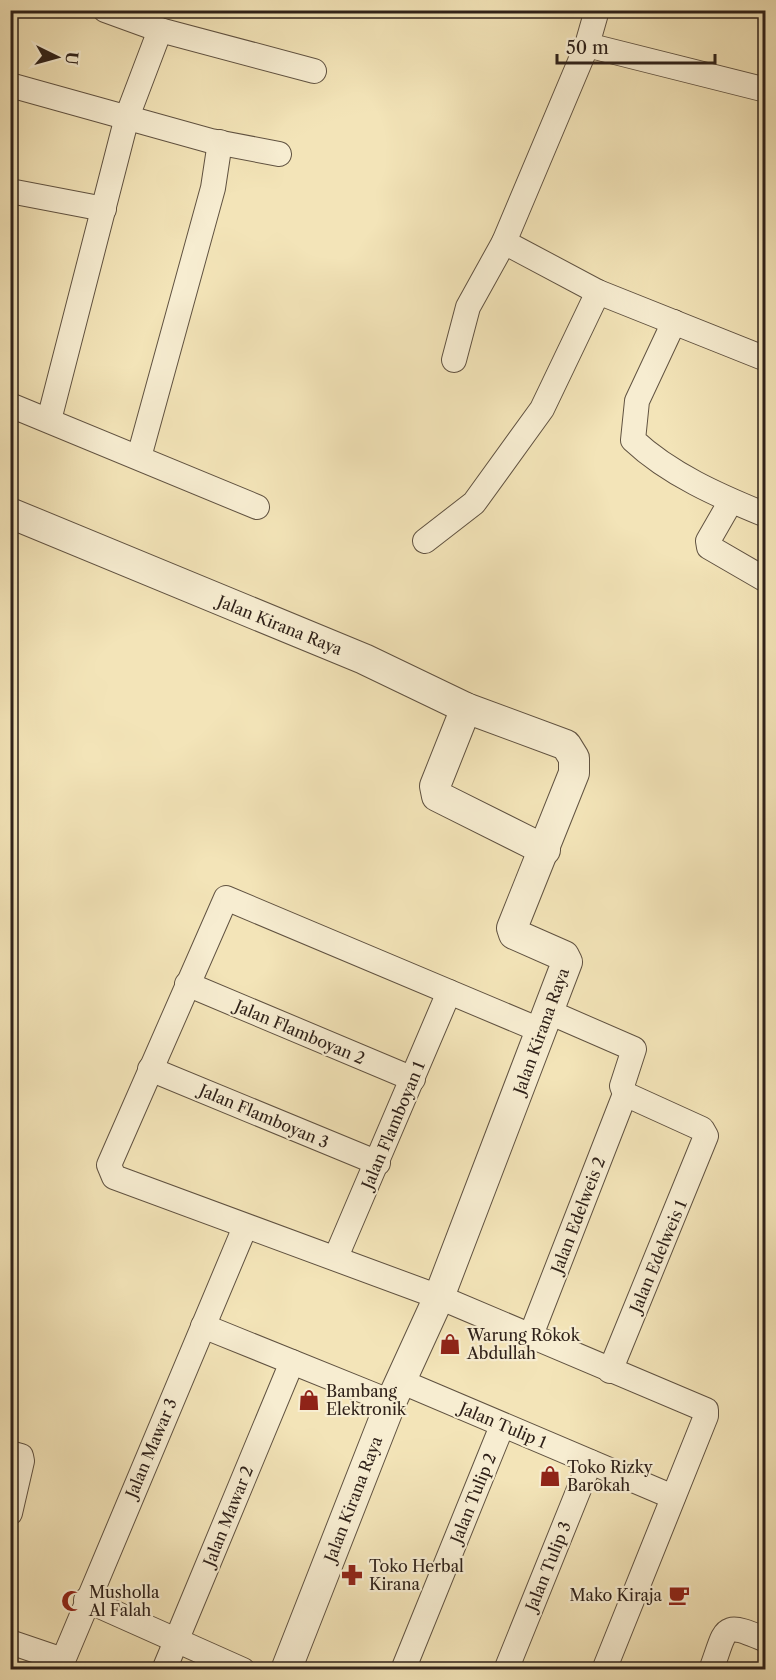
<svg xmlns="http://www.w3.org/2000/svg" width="776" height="1680" font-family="'Libre Caslon Text',serif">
<rect width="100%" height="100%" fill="#f3e4b8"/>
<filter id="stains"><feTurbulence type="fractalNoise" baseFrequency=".00333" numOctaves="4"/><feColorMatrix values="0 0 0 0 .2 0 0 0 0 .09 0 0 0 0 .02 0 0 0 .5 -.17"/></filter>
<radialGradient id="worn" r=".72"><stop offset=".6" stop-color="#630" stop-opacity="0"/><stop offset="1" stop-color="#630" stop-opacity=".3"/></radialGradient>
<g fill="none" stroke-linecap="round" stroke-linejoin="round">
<defs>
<g id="minor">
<polyline points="105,10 160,30 314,71"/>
<polyline points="597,10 587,45 504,242 598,292 766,359"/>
<polyline points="587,45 766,90"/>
<polyline points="10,85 211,141 279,154"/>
<polyline points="10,191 104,209"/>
<path d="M 674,322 L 637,401 L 633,440 C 669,474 719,496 766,515"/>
<polyline points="454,360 468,307 504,242"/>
<polyline points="10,405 257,507"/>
<polyline points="49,420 127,117 160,30"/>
<polyline points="139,457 213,188 220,142"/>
<polyline points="731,501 708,541 709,547 766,580"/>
<polyline points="425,541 474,503 542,409 598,292"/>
<polyline points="187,984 413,1079"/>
<polyline points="549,1012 634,1049 622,1086 625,1094 702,1129 706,1136 610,1371"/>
<polyline points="542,1031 226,898 109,1165 114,1177 439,1297 706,1410 706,1416 604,1670"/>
<polyline points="150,1069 378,1163"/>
<polyline points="336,1257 449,992"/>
<polyline points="203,1326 391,1402"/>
<polyline points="531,1335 625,1094"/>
<polyline points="400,1381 673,1497"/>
<polyline points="10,1453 21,1456 22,1461 10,1513"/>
<polyline points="86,1600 243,1670"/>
<polyline points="10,1642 63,1660"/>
<polyline points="59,1670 245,1227"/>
<polyline points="164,1670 292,1362"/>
<polyline points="403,1670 502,1426"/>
<polyline points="506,1670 590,1462"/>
<path d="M 711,1670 C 727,1628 720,1620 766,1640"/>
</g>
<g id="tertiary">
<polyline points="10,513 364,659 466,708 566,745 574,758 574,773 512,928 514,934 564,956 567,962 439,1297 391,1402 286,1670"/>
<polyline points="466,708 435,786 437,796 545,850"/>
</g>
</defs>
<use href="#minor" stroke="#605241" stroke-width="26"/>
<use href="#tertiary" stroke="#605241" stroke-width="32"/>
<use href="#minor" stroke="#f7edd1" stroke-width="24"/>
<use href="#tertiary" stroke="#f7edd1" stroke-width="30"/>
</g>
<defs>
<symbol id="shop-bare" viewBox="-9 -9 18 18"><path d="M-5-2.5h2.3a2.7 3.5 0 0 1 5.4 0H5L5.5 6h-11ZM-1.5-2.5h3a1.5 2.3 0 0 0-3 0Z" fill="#8f2418" stroke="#f7edd1" stroke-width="2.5" paint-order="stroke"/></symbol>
<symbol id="pharmacy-bare" viewBox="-9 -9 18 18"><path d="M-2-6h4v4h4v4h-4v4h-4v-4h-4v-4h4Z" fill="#8f2418" stroke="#f7edd1" stroke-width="2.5" paint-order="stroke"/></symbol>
<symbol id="cafe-bare" viewBox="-9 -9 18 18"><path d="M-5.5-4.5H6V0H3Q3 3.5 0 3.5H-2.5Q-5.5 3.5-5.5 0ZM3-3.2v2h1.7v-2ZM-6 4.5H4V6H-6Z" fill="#8f2418" stroke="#f7edd1" stroke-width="2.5" paint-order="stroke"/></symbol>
<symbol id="mosque-bare" viewBox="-9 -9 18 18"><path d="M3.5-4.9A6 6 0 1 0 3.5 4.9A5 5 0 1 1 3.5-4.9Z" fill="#8f2418" stroke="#f7edd1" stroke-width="2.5" paint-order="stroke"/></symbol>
</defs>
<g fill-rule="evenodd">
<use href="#shop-bare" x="435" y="1329" width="30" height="30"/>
<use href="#shop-bare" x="294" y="1385" width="30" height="30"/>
<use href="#shop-bare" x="535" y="1461" width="30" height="30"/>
<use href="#pharmacy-bare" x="337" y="1560" width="30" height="30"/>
<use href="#cafe-bare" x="664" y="1580" width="30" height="30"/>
<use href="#mosque-bare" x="57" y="1586" width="30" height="30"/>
</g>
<g text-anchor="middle" stroke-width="4.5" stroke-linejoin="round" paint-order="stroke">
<g font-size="16" fill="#2f2119" stroke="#f7edd1">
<text transform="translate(280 625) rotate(22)" y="6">Jalan Kirana Raya</text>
<text transform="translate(541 1031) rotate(-70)" y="6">Jalan Kirana Raya</text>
<text transform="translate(300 1032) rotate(23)" y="6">Jalan Flamboyan 2</text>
<text transform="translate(264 1116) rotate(23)" y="6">Jalan Flamboyan 3</text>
<text transform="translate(393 1125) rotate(-67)" y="6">Jalan Flamboyan 1</text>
<text transform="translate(578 1215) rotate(-69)" y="6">Jalan Edelweis 2</text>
<text transform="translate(658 1256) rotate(-67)" y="6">Jalan Edelweis 1</text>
<text transform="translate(503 1425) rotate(23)" y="6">Jalan Tulip 1</text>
<text transform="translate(151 1448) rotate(-67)" y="6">Jalan Mawar 3</text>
<text transform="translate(473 1498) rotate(-68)" y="6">Jalan Tulip 2</text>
<text transform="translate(353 1499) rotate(-69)" y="6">Jalan Kirana Raya</text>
<text transform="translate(228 1516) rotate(-68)" y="6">Jalan Mawar 2</text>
<text transform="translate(548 1566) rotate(-68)" y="6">Jalan Tulip 3</text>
</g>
<g font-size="16" fill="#2f2119" stroke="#f7edd1" text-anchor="start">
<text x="467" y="1341">Warung Rokok<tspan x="467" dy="18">Abdullah</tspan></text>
<text x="326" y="1397">Bambang<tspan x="326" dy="18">Elektronik</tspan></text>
<text x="567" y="1473">Toko Rizky<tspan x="567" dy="18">Barokah</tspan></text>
<text x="369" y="1572">Toko Herbal<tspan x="369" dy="18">Kirana</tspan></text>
<text x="89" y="1598">Musholla<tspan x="89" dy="18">Al Falah</tspan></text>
<text x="662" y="1601" text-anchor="end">Mako Kiraja</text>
</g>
</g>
<rect width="776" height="1680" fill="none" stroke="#f3e4b8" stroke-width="36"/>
<rect x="12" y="12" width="752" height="1656" fill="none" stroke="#2f2119" stroke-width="3"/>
<rect x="18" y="18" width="740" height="1644" fill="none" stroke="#2f2119" stroke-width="1.5"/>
<g transform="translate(57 57) rotate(95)" stroke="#f7edd1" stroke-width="4.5" paint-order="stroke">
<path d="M0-4.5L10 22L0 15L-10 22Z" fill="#2f2119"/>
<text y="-9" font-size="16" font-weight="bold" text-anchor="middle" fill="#2f2119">U</text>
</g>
<path d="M557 54v9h158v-9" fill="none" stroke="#2f2119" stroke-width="3"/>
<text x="566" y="54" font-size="18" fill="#2f2119" stroke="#f7edd1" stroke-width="4.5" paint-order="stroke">50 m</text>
<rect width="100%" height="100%" filter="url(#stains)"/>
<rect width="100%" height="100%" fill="url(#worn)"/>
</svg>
